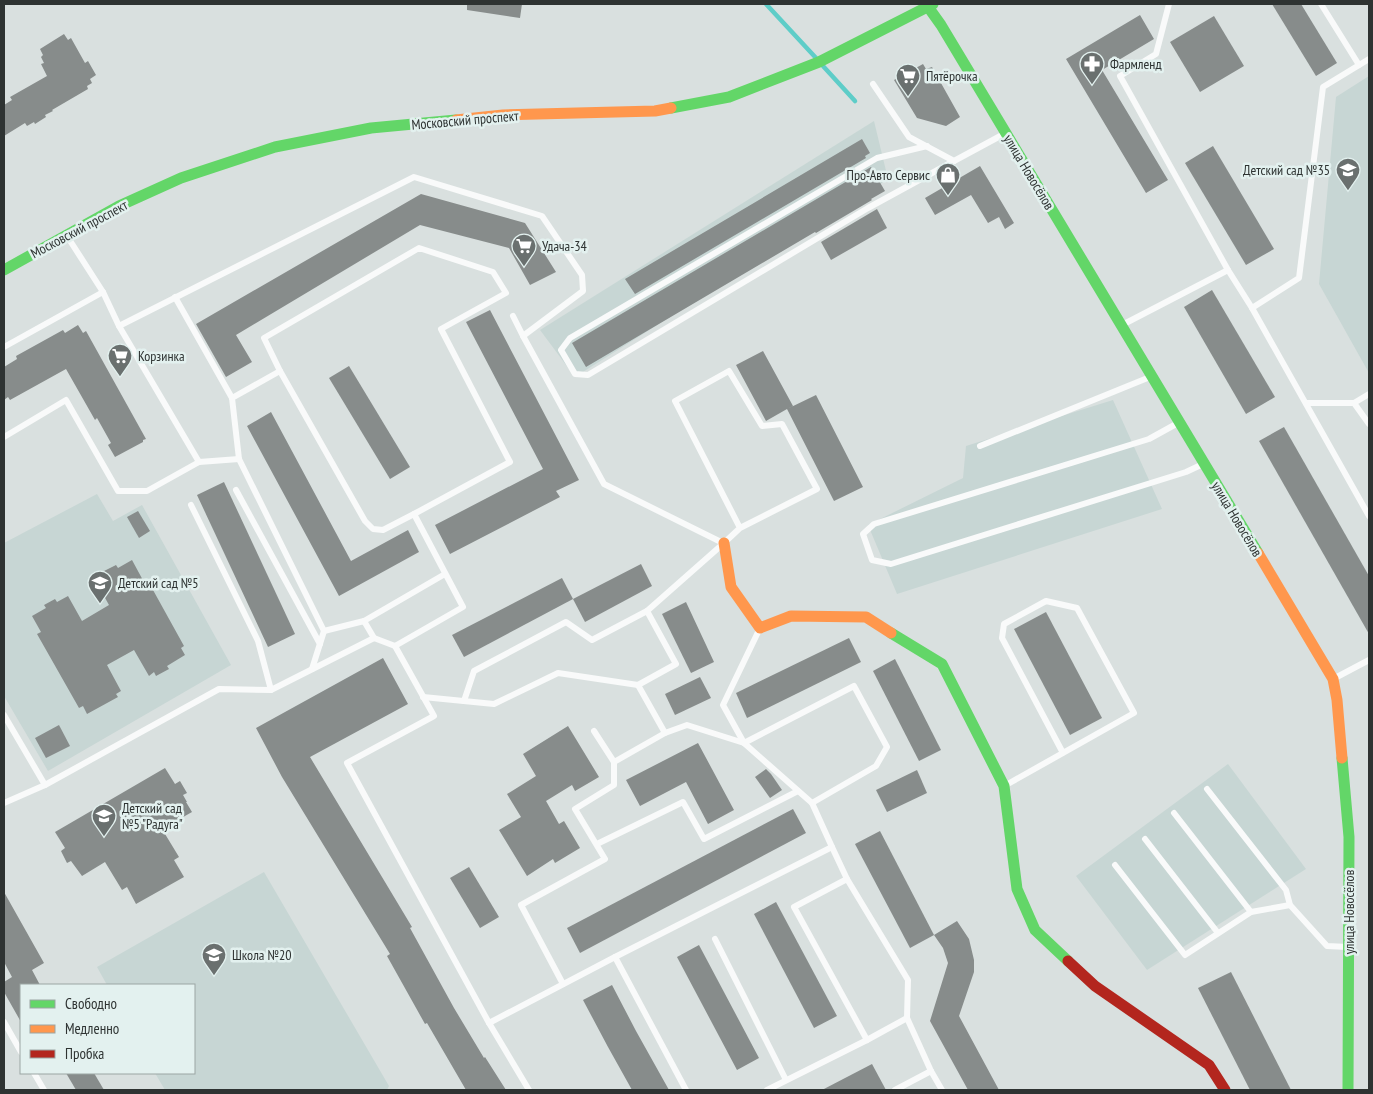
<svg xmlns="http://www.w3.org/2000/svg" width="1373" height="1094" font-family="'PT Sans Narrow',sans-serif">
<rect width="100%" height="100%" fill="#d9e0df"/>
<g fill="#c7d6d4">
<polygon points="1369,76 1369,373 1319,284 1336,97"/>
<polygon points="874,121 888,179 575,377 540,330"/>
<polygon points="1113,400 1162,509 897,594 868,525 963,478 966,446"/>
<polygon points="97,494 113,521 142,505 231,665 48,771 4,696 4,543"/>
<polygon points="1228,764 1306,869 1147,970 1076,876"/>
<polygon points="264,872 389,1086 387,1090 165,1090 155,1073 194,1073 194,985 107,985 97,967"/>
</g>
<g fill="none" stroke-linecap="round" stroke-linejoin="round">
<g stroke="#5ecdc8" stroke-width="4.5">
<polyline points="766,4 816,58"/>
<polyline points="823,66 855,101"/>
</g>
</g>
<g fill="#878c8b">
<polygon points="467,4 522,4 520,18 467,10"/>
<polygon points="1272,4 1301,4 1337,63 1316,76"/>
<polygon points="1140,15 1154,39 1102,70 1168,180 1146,193 1066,59"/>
<polygon points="1214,16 1244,66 1200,92 1170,42"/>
<polygon points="64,34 68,40 71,38 85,63 88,61 96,75 90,79 92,83 87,86 88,89 52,110 53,111 45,115 46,117 35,124 34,122 27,126 25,123 4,136 4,105 12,100 10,97 47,76 41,64 44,63 41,57 43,55 40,49"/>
<polygon points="923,64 926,69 932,67 960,117 946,126 917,118 894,80"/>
<polygon points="862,139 870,153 865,156 866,158 635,294 625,279"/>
<polygon points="1213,146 1274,249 1246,265 1185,163"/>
<polygon points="980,166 1014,223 1005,229 999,217 988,223 971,195 935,215 925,198"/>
<polygon points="871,167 885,191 871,199 872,200 816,233 815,232 586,367 572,343"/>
<polygon points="421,194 525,223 556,272 530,285 509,248 420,225 236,335 252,362 226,377 196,324"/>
<polygon points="877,209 887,228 831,260 821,242"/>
<polygon points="1212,290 1275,397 1246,414 1184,307"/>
<polygon points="490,310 579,480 556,491 560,497 450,554 435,525 543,469 466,322"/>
<polygon points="78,325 83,333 86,331 146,439 143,440 143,442 115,457 108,445 111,443 97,418 95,420 66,369 10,400 8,397 4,400 4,367 17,359 16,356 63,330 65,333"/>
<polygon points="763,351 793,406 787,409 816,395 863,487 834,501 787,409 766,421 736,365"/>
<polygon points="349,366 410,467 390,479 329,378"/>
<polygon points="271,412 351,561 408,530 419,552 339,596 247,426"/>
<polygon points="1284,427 1369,576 1369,634 1259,441"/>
<polygon points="224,482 295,634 268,647 197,495"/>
<polygon points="138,511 150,531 139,538 127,517"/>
<polygon points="132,560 145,584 148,582 153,590 184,646 181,648 185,655 167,666 169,669 156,676 154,672 149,676 134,650 107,665 121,691 116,694 118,697 87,714 83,706 79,708 37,634 41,632 32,616 46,608 44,605 55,599 57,602 68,596 82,621 109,605 95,580 106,575 104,571 116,565 118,568"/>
<polygon points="641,564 652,586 585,622 573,599"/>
<polygon points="562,578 573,599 464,657 452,635"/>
<polygon points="686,602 714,662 691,673 662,614"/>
<polygon points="1046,612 1102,718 1070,735 1014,629"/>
<polygon points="849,638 861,662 747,718 736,693"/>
<polygon points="383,658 408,704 310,757 412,927 410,928 454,1008 484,1058 485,1057 506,1090 466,1090 427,1023 425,1024 387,956 390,954 282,777 256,728"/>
<polygon points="895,659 941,750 919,761 873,671"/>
<polygon points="700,677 711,698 675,715 665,694"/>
<polygon points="59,725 70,746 46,758 35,738"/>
<polygon points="568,726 599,777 575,791 572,785 546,801 559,824 564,821 580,848 555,863 553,859 527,876 499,830 521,817 507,794 536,776 523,754"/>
<polygon points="698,743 734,810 708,824 686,782 640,806 626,780"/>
<polygon points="165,768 175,784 180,781 187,793 183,795 187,802 186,802 192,812 162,829 179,857 174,860 184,877 136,904 127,887 122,890 105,862 82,876 71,861 67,863 61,851 65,848 55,832"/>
<polygon points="766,769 771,774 782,790 770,798 755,777"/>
<polygon points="917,770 927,793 887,812 876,790"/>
<polygon points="793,809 806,833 580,953 567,928"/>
<polygon points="880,831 934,935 910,948 855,844"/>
<polygon points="469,867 499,917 480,928 450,878"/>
<polygon points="4,892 44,963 32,970 40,985 21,985 21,1022 4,992 4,982 12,977 4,962"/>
<polygon points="776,902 837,1016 814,1028 754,914"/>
<polygon points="957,921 969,939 974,960 974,972 959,1016 999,1090 968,1090 930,1021 948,963 943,948 934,935"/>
<polygon points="699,945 759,1058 737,1070 677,957"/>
<polygon points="1231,972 1291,1090 1250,1090 1198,988"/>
<polygon points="612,985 636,1031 669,1090 632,1090 608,1047 583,1000"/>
<polygon points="872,1064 886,1090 822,1090"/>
<polygon points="66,1073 94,1073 104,1090 76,1090"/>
</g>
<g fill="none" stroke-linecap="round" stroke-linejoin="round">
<g stroke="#f9fafa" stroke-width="6">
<polyline points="1169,4 1156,54 1120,76 1228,270"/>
<polyline points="1321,4 1359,65"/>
<polyline points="1369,59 1323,87 1299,278 1252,308 1369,516"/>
<polyline points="873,84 909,137 954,161 1004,134"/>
<polyline points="927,146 877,158 570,338 561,350 575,374 588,375 868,208 954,161"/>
<polyline points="67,236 103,292"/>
<polyline points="175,297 232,398"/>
<polyline points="513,316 523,336"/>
<polyline points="1122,325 1228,270 1252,308"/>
<polyline points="119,326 414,177 542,216 582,275 583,291 523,336 604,484 723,543"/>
<polyline points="4,347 103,292 119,326 199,462"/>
<polyline points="280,371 365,521 373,529 383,530 414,514"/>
<polyline points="1306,403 1354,403 1369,424"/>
<polyline points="1354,403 1369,394"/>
<polyline points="1178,423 1149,439 874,524 863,534 872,560 891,564 1186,472 1203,464"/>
<polyline points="4,437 66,400 118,491 147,491 199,462 239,459 232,398 280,371 264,338 419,248 493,272 506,293 441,329 510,462 414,514 463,607 395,646 374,638 271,690 219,689 45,785 4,803"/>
<polyline points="980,446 1150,377"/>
<polyline points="239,459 324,631 364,621 374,638"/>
<polyline points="236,490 320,644"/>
<polyline points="191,505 258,641 271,690"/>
<polyline points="647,611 724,543 740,528 817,489 782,424 762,426 729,371 675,401 740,528"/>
<polyline points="364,621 445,574"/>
<polyline points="395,646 434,716 347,763 489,1023 529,1090"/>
<polyline points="312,669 324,631"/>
<polyline points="1335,678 1369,660"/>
<polyline points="423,697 494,704 558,673 638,685"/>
<polyline points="464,701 474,671 566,622 592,640 647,611 676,664 638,685 665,733 687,725 744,743 812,803"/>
<polyline points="4,715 45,785"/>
<polyline points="594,731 614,762"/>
<polyline points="1006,785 1134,713 1077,608 1046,601 1004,624 1002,638 1063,753"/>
<polyline points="1207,789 1286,890 1290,905 1327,946 1348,947"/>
<polyline points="1174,813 1251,912"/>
<polyline points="1145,839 1218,933"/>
<polyline points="597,844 683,802 704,839 798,791"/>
<polyline points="832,847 847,879 794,907 867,1040"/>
<polyline points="1115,865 1185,955 1251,912 1290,905"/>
<polyline points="847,879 908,980 907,1018 931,1071 942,1090"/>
<polyline points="715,939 786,1080"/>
<polyline points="563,984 521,905 605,859 575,809 614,785 614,762 665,733"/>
<polyline points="4,1022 21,1052"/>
<polyline points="489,1023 615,957"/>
<polyline points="34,1073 44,1090"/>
<polyline points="686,1090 615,957 832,847 812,803 876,766 887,747 854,686 744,743 723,705 760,628"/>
<polyline points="767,1090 867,1040 907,1018"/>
<polyline points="895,1090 931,1071"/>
</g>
<g stroke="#63d668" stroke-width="11">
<polyline points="926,4 941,25 1258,553"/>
<polyline points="671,108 729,97 819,62 933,4"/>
<polyline points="4,270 119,206 181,178 275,147 371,128 456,120"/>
<polyline points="891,633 942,664 1004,786 1017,889 1035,930 1068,961"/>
<polyline points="1342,758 1349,837 1348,1090"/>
</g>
<g stroke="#ff974d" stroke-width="11">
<polyline points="456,120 503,115 655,111 671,108"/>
<polyline points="724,543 731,587 760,628 791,616 866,617 891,633"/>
<polyline points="1258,553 1333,679 1337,700 1342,758"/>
</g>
<polyline stroke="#b3261e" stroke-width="11" points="1068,961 1095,986 1209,1065 1225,1090"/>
</g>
<defs>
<symbol id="pharmacy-pin" viewBox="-11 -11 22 30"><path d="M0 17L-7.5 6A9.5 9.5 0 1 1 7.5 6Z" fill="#6a706f" stroke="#e3f1ef"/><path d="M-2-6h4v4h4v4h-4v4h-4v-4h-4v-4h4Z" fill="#fff"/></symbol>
<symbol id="supermarket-pin" viewBox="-11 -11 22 30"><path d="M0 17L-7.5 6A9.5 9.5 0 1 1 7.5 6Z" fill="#6a706f" stroke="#e3f1ef"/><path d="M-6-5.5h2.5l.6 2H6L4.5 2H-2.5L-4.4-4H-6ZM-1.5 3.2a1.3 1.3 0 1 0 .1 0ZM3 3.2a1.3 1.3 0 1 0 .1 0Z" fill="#fff"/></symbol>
<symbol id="school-pin" viewBox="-11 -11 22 30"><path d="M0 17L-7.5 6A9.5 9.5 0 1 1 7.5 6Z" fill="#6a706f" stroke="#e3f1ef"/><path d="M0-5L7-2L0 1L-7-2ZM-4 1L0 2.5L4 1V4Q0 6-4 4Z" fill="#fff"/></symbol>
<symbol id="shop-pin" viewBox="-11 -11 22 30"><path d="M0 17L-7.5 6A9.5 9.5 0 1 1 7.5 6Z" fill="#6a706f" stroke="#e3f1ef"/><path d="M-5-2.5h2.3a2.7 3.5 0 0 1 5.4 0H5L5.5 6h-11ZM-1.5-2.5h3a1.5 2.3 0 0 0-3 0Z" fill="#fff"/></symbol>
</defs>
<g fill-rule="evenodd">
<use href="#pharmacy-pin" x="1078" y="50" width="28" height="38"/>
<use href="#supermarket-pin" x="894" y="62" width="28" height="38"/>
<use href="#school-pin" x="1334" y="156" width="28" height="38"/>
<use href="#shop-pin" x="934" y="161" width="28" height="38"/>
<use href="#supermarket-pin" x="510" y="232" width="28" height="38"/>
<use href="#supermarket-pin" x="106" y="342" width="28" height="38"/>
<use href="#school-pin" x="86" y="569" width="28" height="38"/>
<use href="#school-pin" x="90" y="802" width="28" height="38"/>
<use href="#school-pin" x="200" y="941" width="28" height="38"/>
</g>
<g text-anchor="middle" stroke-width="5" stroke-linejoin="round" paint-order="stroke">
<g font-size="14" fill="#2e3332" stroke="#e3f1ef" text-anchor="start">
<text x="1110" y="69">Фармленд</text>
<text x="926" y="81">Пятёрочка</text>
<text x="1330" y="175" text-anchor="end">Детский сад №35</text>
<text x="930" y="180" text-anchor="end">Про-Авто Сервис</text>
<text x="542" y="251">Удача-34</text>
<text x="138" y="361">Корзинка</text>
<text x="118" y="588">Детский сад №5</text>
<text x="122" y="813">Детский сад<tspan x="122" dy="16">№5 "Радуга"</tspan></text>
<text x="232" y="960">Школа №20</text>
</g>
<g font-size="14" fill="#2e3332" stroke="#e3f1ef">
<text transform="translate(465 120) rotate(-5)" y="5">Московский проспект</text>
<text transform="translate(1029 172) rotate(59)" y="5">улица Новосёлов</text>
<text transform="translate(79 229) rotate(-28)" y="5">Московский проспект</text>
<text transform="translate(1237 519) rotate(59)" y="5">улица Новосёлов</text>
<text transform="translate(1349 912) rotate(-90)" y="5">улица Новосёлов</text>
</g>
</g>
<rect width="1373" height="1094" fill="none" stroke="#2e3332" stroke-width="10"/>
<rect x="20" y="984" width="175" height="90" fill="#e3f1ef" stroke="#9ba5a3"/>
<rect x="30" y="1000" width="25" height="8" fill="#63d668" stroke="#9ba5a3"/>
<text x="65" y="1009" font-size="15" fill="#2e3332">Свободно</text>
<rect x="30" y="1025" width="25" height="8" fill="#ff974d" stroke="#9ba5a3"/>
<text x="65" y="1034" font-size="15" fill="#2e3332">Медленно</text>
<rect x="30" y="1050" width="25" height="8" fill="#b3261e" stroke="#9ba5a3"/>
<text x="65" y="1059" font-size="15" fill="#2e3332">Пробка</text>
</svg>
